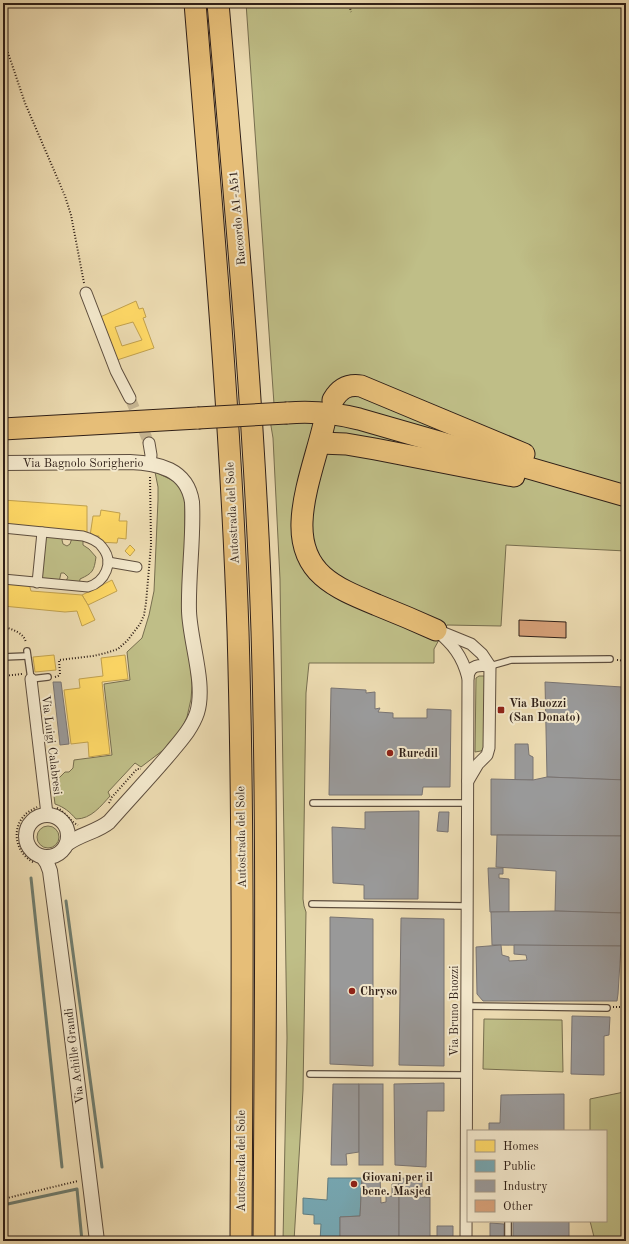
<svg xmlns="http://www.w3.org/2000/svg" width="629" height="1244" font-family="'Old Standard TT',serif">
<rect width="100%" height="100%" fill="#ecdbb1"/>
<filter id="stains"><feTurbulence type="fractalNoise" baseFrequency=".005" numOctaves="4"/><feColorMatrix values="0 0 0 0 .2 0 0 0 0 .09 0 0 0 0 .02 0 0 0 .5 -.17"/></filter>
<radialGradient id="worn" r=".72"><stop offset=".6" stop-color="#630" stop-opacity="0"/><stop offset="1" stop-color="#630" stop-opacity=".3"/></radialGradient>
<g fill="#bfbe87" stroke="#776e4f">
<polygon points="246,3 626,3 626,551 506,545 501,626 447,625 434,649 434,663 309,663 306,693 303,899 304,906 306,912 303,1090 294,1241 283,1241 287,1038 280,579 273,438 270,420 274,404"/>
<path d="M 155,472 L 176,482 L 185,497 L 184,612 L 191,671 L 192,686 L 191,699 L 187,717 L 181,730 L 166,748 L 141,767 L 135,763 L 108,792 L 110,796 C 101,806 91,819 76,819 C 70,812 64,807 55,804 L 52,780 L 56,781 L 65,772 L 69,772 L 73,768 L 74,760 L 112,755 L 104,684 L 130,680 L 127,652 L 142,638 L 149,615 L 154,591 L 158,500 L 158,487 Z"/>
<path d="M 43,535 L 63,537 L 62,540 L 63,544 L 67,546 L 70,544 L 72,538 L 83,540 L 83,545 L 89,549 L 96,557 C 94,571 93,573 80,579 L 79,585 L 65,583 L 68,577 L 64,573 L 61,573 L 59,582 L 38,580 Z"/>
<polygon points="479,676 484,676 486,679 485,747 481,751 475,752 476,678"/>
<circle cx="48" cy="837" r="11"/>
<polygon points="626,1008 626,1241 595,1241 590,1221 606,1221 606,1131 590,1131 590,1099 624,1092"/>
<polygon points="484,1019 562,1020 563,1072 483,1069"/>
</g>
<g fill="#ffd966" stroke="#c1a14e" fill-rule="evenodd">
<path d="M 136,301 L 139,309 L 143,308 L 146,317 L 143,318 L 154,348 L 114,361 L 98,318 ZM 133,322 L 142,340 L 122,346 L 115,327 Z"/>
<polygon points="3,500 87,506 87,533 3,525"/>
<polygon points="101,510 120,513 119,521 127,521 126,539 118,538 117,543 98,542 99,536 90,536 93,516 100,516"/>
<polygon points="130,545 135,550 130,556 125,551"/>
<polygon points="112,580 117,591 88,605 82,595"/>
<polygon points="3,582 29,584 31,591 82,595 88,605 95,620 82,626 77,611 65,612 3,606"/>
<polygon points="54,655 56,670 35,672 33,657"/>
<polygon points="125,655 128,679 102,682 110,754 89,757 88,742 71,744 64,690 80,688 79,679 103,676 101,658"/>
</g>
<polygon fill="#76a5af" stroke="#617d81" points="328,1178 362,1178 360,1216 340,1217 340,1241 320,1241 321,1224 314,1224 314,1215 303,1214 303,1198 327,1200"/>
<g fill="#999" stroke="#797472">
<polygon points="53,682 61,682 69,744 60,745"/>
<polygon points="545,682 622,687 621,780 547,777"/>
<polygon points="331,688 366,690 366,693 375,692 375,709 380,708 378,712 393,713 393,718 427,718 427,709 451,710 450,787 423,787 422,795 329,795"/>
<polygon points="515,744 528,744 529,755 533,757 533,780 515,780"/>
<polygon points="547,777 626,780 625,836 491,835 491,779 533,780"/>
<polygon points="419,811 418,899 364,899 364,885 333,883 332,827 365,829 365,812"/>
<polygon points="439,812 449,812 448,832 437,831"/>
<polygon points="497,835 625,836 622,913 555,911 556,871 496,867"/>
<polygon points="488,868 503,868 503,874 499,874 499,878 509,879 509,912 490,912"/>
<polygon points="555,911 622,913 621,946 492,945 491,912"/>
<polygon points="330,917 373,919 373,1066 330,1064"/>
<polygon points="401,918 444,919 444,1066 399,1065"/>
<polygon points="501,945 502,955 509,957 509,961 527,960 526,955 514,954 514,945 621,946 618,994 617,1001 483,1001 477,994 476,947"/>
<polygon points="572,1016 610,1017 609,1035 604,1036 604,1075 571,1074"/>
<polygon points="444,1083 444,1111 427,1111 426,1167 395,1165 394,1084"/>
<polygon points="333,1084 359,1084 359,1152 346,1154 347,1165 331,1165"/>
<rect x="359" y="1084" width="24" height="81"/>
<polygon points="564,1094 564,1131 489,1131 489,1123 500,1123 501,1095"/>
<polygon points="380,1177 381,1203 386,1202 386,1196 392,1196 392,1184 399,1184 399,1241 340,1241 340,1217 360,1216 362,1178"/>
<polygon points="399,1178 422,1179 422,1197 430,1197 430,1236 437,1236 437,1226 453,1226 453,1241 399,1241"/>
<rect x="513" y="1221" width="56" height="20"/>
<polygon points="490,1223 504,1224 504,1241 490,1241"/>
</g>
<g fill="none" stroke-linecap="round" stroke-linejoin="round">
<g stroke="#6f7d6f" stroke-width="3">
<polyline points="31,878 62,1167"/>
<polyline points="66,901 102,1167"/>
<polyline points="3,1205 77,1189 82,1241"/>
</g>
</g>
<polygon fill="#d6a078" stroke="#2f1f17" points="519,620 566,622 566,638 519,636"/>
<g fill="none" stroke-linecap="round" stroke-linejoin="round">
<polyline stroke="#c6b592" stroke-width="11" stroke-dasharray="11 5.5" stroke-linecap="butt" points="130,398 149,443"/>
<defs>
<g id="service">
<polyline points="27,651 31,679 48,677"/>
<polyline points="3,657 27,656"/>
<polyline points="490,666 511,660 610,659"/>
<polyline points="313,803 467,803"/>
<polyline points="312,904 467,906"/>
<polyline points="467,1006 607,1008"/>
<polyline points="310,1074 466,1075"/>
<polyline points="508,1221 508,1241"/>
</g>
<g id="pedestrian">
<path d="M 3,528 L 83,536 C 90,538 98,541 102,547 C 115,562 105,582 88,587 L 3,579"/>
<polyline points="108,562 137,567"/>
<polyline points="37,583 42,532"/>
</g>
<g id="minor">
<polyline points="86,293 116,371 130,398"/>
<polyline points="149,443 151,455 150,464"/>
<path d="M 436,630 C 453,645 462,655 468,678 L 466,1241"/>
<polyline points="444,633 471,644 482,654 490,666 489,748 487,755 478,764 468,781"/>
<path d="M 468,678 C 469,664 480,665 490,666"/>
<polyline points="31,679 47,814"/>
</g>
<g id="tertiary">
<path d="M 3,463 L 130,462 C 158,463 187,469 192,502 C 194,538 188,575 189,611 C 190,642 206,684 197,713 C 192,728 181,740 172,751 C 152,775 130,798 109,822 C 97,832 80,834 67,844"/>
<circle cx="47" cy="836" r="21"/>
<polyline points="43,857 47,863 50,871 68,1006 97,1241"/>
</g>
<g id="motorway">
<path d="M 195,3 C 212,212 231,421 238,631 C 244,834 242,1038 241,1241"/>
<path d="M 218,3 C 236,212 255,421 262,631 C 268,834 265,1038 264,1241"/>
<path d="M 333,400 C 340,388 348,384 361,386 L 524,454"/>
<path d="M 287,413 C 312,411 335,413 359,419 L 626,496"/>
<path d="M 324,424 C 317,454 303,491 302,522 C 300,574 336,588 377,605 C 397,613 416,621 436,630"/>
<polyline points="3,429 198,418"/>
<polyline points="320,443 346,444 375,449 514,476"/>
</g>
</defs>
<use href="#service" stroke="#5e4e3e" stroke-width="8"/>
<use href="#pedestrian" stroke="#5e4e3e" stroke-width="11"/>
<use href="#minor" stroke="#5e4e3e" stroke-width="13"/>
<use href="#tertiary" stroke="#5e4e3e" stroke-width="16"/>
<use href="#motorway" stroke="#2f1f17" stroke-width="23"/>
<g stroke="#2f1f17" stroke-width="2" stroke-dasharray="1 2" stroke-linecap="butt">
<polyline points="349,3 351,12"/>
<polyline points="3,38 25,103 65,196 71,215 84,283"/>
<path d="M 3,626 C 12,630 24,632 26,643"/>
<polyline points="617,660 626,661"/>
<polyline points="3,676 22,674"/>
<polyline points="55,677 58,676 60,674 59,660 93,656 106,653 118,649 127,641 140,624 144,615 146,603 151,545 150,475"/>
<polyline points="109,803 112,797 137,769 141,769"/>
<path d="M 57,808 C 66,812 70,822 78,825"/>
<path d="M 33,862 C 16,853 11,830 24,816 C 27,812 32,810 37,807"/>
<polyline points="613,1007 626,1007"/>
<polyline points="3,1199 78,1181"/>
</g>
<use href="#service" stroke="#f3e8cc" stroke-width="5.5"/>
<use href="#pedestrian" stroke="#f3e8cc" stroke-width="9"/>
<use href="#minor" stroke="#f3e8cc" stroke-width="11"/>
<use href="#tertiary" stroke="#f3e8cc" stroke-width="14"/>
<use href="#motorway" stroke="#e6be78" stroke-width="21"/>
<defs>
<polyline id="motorway-bridge" points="198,418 287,413"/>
</defs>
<use href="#motorway-bridge" stroke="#2f1f17" stroke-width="23" stroke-linecap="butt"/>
<use href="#motorway-bridge" stroke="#e6be78" stroke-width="21"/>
</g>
<g fill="#8f2418" stroke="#f3e8cc" stroke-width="1.5">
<rect x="497" y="706" width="8" height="8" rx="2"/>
<circle cx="390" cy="753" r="4"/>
<circle cx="352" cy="991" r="4"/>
<circle cx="354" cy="1184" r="4"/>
</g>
<g text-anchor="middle" stroke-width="4" stroke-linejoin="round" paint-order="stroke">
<g font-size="12" fill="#2f1f17" stroke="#f3e8cc">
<text transform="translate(237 218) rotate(-95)" y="4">Raccordo A1-A51</text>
<text x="83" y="467">Via Bagnolo Sorigherio</text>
<text transform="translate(232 513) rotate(-93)" y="4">Autostrada del Sole</text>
<text transform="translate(52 745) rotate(83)" y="4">Via Luigi Calabresi</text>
<text transform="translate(241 837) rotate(-91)" y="4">Autostrada del Sole</text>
<text transform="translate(454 1011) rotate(-90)" y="4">Via Bruno Buozzi</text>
<text transform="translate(74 1056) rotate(-97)" y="4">Via Achille Grandi</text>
<text transform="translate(241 1161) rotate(-90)" y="4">Autostrada del Sole</text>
</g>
<g font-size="12" font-weight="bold" fill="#2f1f17" stroke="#f3e8cc" text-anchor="start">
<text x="509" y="707">Via Buozzi<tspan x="509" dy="14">(San Donato)</tspan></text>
<text x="398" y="757">Ruredil</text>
<text x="360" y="995">Chryso</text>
<text x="362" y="1181">Giovani per il<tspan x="362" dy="14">bene. Masjed</tspan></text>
</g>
</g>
<rect width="629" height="1244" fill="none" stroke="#ecdbb1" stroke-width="16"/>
<rect x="4" y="4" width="621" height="1236" fill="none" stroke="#2f1f17" stroke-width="2"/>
<rect x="8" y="8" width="613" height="1228" fill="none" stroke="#2f1f17"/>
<rect x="467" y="1130" width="140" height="92" fill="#f3e8cc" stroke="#a59884"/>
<rect x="475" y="1140" width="20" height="12" fill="#ffd966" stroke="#a59884"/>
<text x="503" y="1150" font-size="12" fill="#2f1f17">Homes</text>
<rect x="475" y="1160" width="20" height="12" fill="#76a5af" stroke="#a59884"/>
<text x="503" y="1170" font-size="12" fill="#2f1f17">Public</text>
<rect x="475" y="1180" width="20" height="12" fill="#999999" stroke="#a59884"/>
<text x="503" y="1190" font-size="12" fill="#2f1f17">Industry</text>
<rect x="475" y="1200" width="20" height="12" fill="#d6a078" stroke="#a59884"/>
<text x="503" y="1210" font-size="12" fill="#2f1f17">Other</text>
<rect width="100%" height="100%" filter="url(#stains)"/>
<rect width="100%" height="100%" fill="url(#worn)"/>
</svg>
